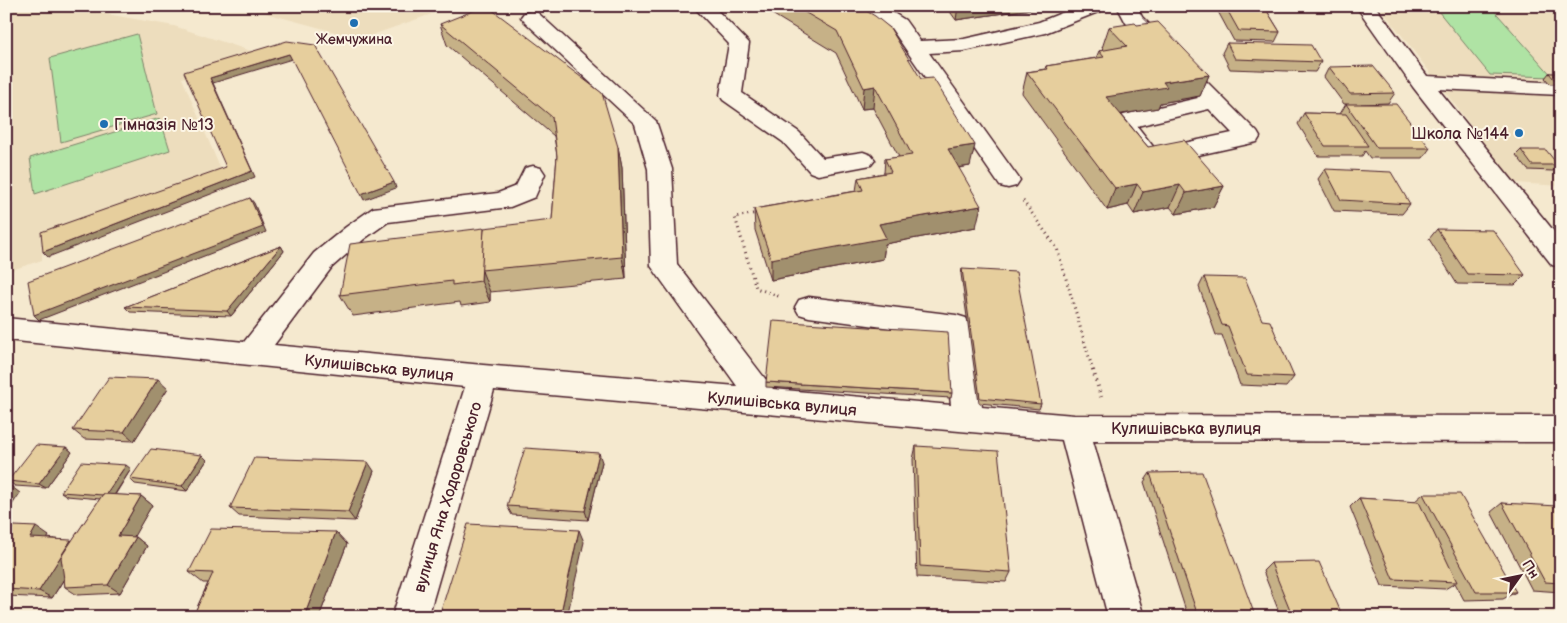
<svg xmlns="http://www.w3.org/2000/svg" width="1567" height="623" font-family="'Balsamiq Sans',sans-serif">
<rect width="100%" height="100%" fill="#f5e9cf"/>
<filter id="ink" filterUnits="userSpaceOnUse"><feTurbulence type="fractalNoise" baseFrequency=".02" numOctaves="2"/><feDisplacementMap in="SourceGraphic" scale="10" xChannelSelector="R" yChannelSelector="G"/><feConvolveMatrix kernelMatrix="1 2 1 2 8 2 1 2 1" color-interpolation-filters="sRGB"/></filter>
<g filter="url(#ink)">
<g fill="#edddbd">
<polygon points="6,6 62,6 174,26 260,54 182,78 221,170 43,232 42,260 6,272"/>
<polygon points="240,6 454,6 361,39"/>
<polygon points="1379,6 1561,6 1561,186 1515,183"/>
</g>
<g fill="#afe3a4" stroke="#7c8168">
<polygon points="1434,6 1490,6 1553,77 1490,75"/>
<polygon points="137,34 157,114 61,142 50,58"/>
<polygon points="160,118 170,150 35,194 30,158"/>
</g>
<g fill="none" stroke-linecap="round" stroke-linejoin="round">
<defs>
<g id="minor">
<polygon points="693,6 713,6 749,43 742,93 799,132 823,158 863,152 871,155 875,160 871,165 818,175 810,172 783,142 723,100 720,95 729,44"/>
<polygon points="859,6 882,6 905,20 920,41 964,39 1039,22 1079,6 1105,6 1103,10 1045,33 964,51 929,53 1020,180 1016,186 1008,188 1000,186 891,28 861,10"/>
<path d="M 1117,6 L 1137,6 L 1142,17 L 1257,132 L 1260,137 L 1257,142 L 1149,166 L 1141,163 L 1112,122 L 1115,117 L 1198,98 L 1126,23 ZM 1209,109 L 1232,133 L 1155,149 L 1137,126 Z"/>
<polygon points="1356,6 1375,6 1427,76 1561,83 1561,95 1438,89 1561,240 1561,267 1552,265 1413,87"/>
<polygon points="531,11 538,13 656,121 672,169 677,264 773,389 951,405 943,335 809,317 799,314 795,307 799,300 809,297 956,315 966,318 970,326 982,407 1074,415 1561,416 1561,442 1093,441 1144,617 1108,617 1062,440 494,390 428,617 392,617 465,387 6,340 6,318 244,342 314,253 346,227 373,208 498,193 516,186 525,168 533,166 541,168 545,174 535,197 510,207 388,222 364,239 332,267 274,345 483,365 737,386 651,266 648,169 635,124 524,21 521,17 524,13"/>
</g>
</defs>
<use href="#minor" stroke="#4a1f2b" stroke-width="3"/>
<g stroke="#4a1f2b" stroke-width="3" stroke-dasharray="1 4" stroke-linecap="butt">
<polyline points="1023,201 1057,248 1093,371"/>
<polyline points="758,213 735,217 756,288 781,297"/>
</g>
<polyline stroke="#4a1f2b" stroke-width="4" stroke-dasharray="1 4.5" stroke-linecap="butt" points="1093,370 1101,397"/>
<use href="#minor" fill="#fcf5e5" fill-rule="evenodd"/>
</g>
<g fill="#c6b187" stroke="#4a1f2b">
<polygon points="759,6 858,6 970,166 959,168 976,227 885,244 883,259 771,280 755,230 754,209 856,191 858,178 884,173 885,159 899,157 873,108 862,109 836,53"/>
<polygon points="946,6 1032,6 1031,9 956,20"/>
<polygon points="1215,6 1264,6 1280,32 1275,42 1234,41"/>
<polygon points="440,24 618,147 622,168 626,279 490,292 490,302 461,306 460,302 353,316 340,295 552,220 557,156 554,136 447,45"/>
<polygon points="1137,25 1209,75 1200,96 1160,103 1158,108 1121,114 1148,147 1224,186 1213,207 1176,214 1170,207 1134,214 1128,205 1107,210 1022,93 1027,72 1045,69 1046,66 1096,58 1099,51 1104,50 1102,48 1109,27"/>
<polygon points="1227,43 1321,62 1315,72 1230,69 1222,53"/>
<polygon points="1329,67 1395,93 1388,103 1361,104 1430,148 1423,158 1370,158 1365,151 1362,156 1318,156 1298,124 1304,113 1340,114 1346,104 1344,104 1324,77"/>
<polygon points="1549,73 1561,74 1561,84 1550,84 1545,78"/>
<polygon points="1521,150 1558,165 1553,171 1528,170 1516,155"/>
<polygon points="1325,169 1410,204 1402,214 1334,211 1318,179"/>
<polygon points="1437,229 1525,275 1515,285 1457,284 1429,239"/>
<polygon points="281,246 284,251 231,316 130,312 125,307"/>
<polygon points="962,269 1041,404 1039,409 979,403 961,274"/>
<polygon points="1204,277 1262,320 1294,377 1286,387 1240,385 1222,335 1216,335 1199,287"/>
<polygon points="766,382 952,393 951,398 766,387"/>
<polygon points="168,388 134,441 84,439 73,430"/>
<polygon points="916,446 1011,572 1006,582 917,577 913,459"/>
<polygon points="66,447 72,452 46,488 15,486 8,481"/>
<polygon points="207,460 187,491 135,484 130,479"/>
<polygon points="602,462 588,520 512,515 507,506"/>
<polygon points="131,469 115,495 141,496 152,505 133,537 136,537 147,546 120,593 77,595 65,587 64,579 52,598 6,596 6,535 49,536 47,538 72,541 100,499 67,496 61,492"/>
<polygon points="374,471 355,521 239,516 230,508"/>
<polygon points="1150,473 1254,613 1250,617 1188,617 1144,482"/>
<polygon points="1423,494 1516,592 1503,599 1464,600 1455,583 1445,589 1382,586 1350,507 1359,498 1414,502"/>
<polygon points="1502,503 1561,511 1561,592 1532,590 1491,512"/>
<polygon points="336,532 347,544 319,617 202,617 195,612 208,583 203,583 189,572"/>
<polygon points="1271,563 1343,617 1281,617 1263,571"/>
</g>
<g fill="#a1906e" stroke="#4a1f2b">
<polygon points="958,6 1032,6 1031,9 956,20"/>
<polygon points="289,54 292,59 213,83 255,177 48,257 43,252 252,171 210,78"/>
<polygon points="1209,75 1200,96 1160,103 1158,108 1099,118 1106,97 1163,82"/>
<polygon points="875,86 873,108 862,109 864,88"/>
<polygon points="975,145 970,166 944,170 948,149"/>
<polygon points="618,147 622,168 626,279 622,257"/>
<polygon points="394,182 396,188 364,200 361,194"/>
<polygon points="1137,184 1128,205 1107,210 1115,188"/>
<polygon points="1180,185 1170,207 1134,214 1143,192"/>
<polygon points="1224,186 1213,207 1176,214 1186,193"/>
<polygon points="250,198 254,203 266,232 39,320 34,315"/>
<polygon points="981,206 976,227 885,244 883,259 771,280 771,259 879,224"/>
<polygon points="281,246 284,251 231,316 227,311"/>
<polygon points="482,271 490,292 490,302 481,281"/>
<polygon points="158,379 168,388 134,441 124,432"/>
<polygon points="66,447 72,452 46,488 39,484"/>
<polygon points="599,453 602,462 588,520 585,511"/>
<polygon points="202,455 207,460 187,491 182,486"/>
<polygon points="368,462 374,471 355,521 348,512"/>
<polygon points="126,465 131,469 111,500 106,495"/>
<polygon points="8,484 20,493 6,514 6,486"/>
<polygon points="141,496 152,505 129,545 118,536"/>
<polygon points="36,527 49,536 43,546 30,538"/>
<polygon points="579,530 584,542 567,617 560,617"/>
<polygon points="336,532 347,544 319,617 304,617"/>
<polygon points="136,537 147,546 120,593 108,585"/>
<polygon points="71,540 83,548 52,598 39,591"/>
</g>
<g fill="#e6ce9d" stroke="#4a1f2b">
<polygon points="485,6 487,6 602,93 618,147 622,257 481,270 484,228 552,220 557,156 552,117 440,24"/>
<polygon points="794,6 858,6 875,16 890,28 921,79 933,78 975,145 948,149 981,206 879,224 886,238 771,259 754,209 863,190 858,178 891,172 885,159 912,155 875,86 864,88 837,31"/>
<polygon points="1225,6 1264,6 1280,32 1239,31"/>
<polygon points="1158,22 1209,75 1163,82 1167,87 1106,97 1148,147 1184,140 1224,186 1186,193 1180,185 1143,192 1137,184 1115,188 1027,72 1048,69 1046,66 1104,57 1099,51 1127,46 1109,27 1135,23 1137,25"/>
<polygon points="287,41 315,45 394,182 361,194 289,54 210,78 252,171 43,252 41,232 226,167 184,72"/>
<polygon points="1227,43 1311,45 1321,62 1235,59"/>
<polygon points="1373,66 1395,93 1350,94 1329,67"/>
<polygon points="1549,73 1560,73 1561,74 1561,79 1554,79"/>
<polygon points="1346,104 1396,104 1430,148 1377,148"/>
<polygon points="1304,113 1346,114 1368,146 1325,146"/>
<polygon points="1521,150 1546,150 1558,165 1532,165"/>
<polygon points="1325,169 1391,172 1410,204 1341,200"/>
<polygon points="250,198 263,227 34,315 28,281"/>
<polygon points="484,228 481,281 452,285 452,281 340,295 350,244"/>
<polygon points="1437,229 1493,230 1525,275 1467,274"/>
<polygon points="281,246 227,311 125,307"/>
<polygon points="962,269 1016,272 1041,404 980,398"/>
<polygon points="1204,277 1245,278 1262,320 1270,321 1294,377 1247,375 1228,326 1222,325"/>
<polygon points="773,321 948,332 952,393 766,382"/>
<polygon points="109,377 158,379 124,432 73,430"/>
<polygon points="36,445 66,447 39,484 8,481"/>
<polygon points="916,446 998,451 1011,572 920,566"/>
<polygon points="525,448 599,453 585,511 507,506"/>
<polygon points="151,449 202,455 182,486 130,479"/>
<polygon points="254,458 368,462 348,512 230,508"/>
<polygon points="81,462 126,465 106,494 103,494 103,495 61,492"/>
<polygon points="1202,472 1254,613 1197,613 1150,473"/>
<polygon points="103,494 141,496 118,536 136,537 108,585 65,587 61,557"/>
<polygon points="1423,494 1460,494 1516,592 1476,592"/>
<polygon points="1359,498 1419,502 1457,582 1393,579"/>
<polygon points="1502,503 1558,506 1561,511 1561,583 1545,582"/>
<polygon points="468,524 579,530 560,617 439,617"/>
<polygon points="14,526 36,527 30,538 71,540 39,591 6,589 6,535 8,535"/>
<polygon points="211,529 336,532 304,617 222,617 224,612 195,612 213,573 189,572"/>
<polygon points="1319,562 1343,617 1293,617 1271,563"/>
</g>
</g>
<g fill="#1f6fb2" stroke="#fcf5e5" stroke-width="2">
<circle cx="354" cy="23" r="5"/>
<circle cx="104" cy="124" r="5"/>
<circle cx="1519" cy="133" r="5"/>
</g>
<g text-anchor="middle" stroke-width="4" stroke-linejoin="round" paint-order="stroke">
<g font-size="14" fill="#4a1f2b" stroke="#fcf5e5">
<text x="354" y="44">Жемчужина</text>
</g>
<g font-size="16" fill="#4a1f2b" stroke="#fcf5e5" text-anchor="start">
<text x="114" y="130">Гімназія №13</text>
<text x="1509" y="139" text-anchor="end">Школа №144</text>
</g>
<g font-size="16" fill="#4a1f2b" stroke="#fcf5e5">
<text transform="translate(379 367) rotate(6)" y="6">Кулишівська вулиця</text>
<text transform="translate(782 403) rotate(5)" y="6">Кулишівська вулиця</text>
<text x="1186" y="434">Кулишівська вулиця</text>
<text transform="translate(447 497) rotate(-73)" y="6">вулиця Яна Ходоровського</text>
</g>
</g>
<rect width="1567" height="623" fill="none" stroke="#fcf5e5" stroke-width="25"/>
<rect x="12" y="12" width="1542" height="598" fill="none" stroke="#4a1f2b" stroke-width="2" filter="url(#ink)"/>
<g transform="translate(1520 576) rotate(57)" stroke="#fcf5e5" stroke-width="4" paint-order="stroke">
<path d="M0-4L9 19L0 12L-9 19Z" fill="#4a1f2b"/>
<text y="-8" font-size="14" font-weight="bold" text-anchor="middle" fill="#4a1f2b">Пн</text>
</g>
</svg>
